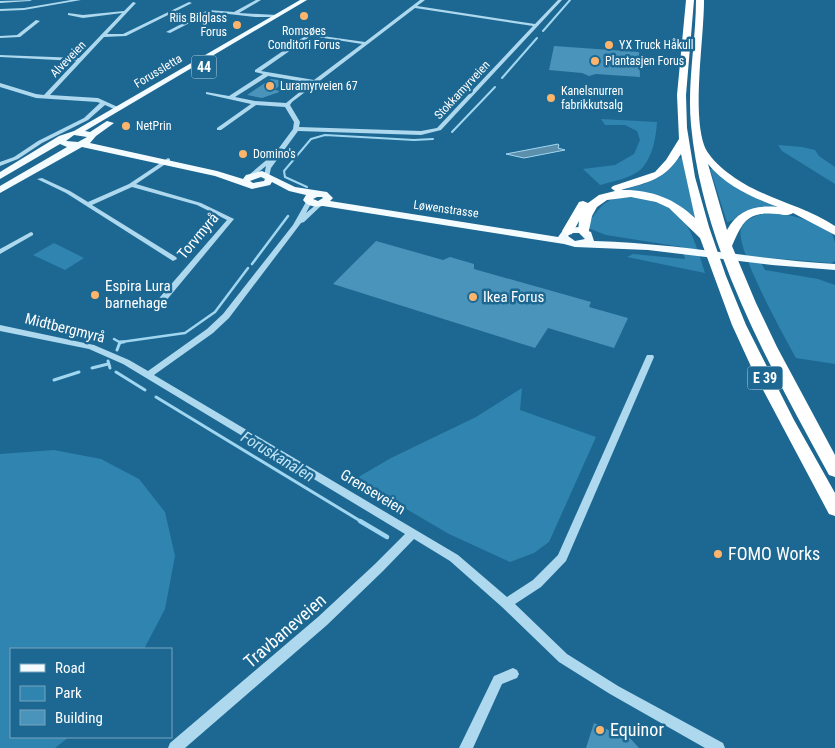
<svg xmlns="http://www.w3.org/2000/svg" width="835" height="748" font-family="'Roboto Condensed',sans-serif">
<rect width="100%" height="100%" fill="#1c6892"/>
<g fill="#3084b0">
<path d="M 601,119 L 657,122 C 656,137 653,155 643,167 C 636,177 611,182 600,185 L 583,169 L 615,165 L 634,154 L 640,140 L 637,131 L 625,125 L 605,125 Z"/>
<polygon points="778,145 802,147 815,150 819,156 835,167 835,184 782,151"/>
<path d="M 678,158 L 682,158 L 697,219 L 677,204 L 659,197 L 619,191 C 641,185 666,180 678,158 Z"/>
<path d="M 710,169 L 715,169 L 788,209 C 774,209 757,207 744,212 C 737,215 733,222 727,222 Z"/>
<path d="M 635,197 C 687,207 690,226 705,273 L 627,257 L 633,254 L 685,259 L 682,247 L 606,235 L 588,228 C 588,221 591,219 595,214 C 608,197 614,198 635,197 Z"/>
<path d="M 766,213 C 791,214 811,219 832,233 L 835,243 L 835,261 L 831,263 L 758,257 L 765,270 L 818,279 L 835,285 L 835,364 L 796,358 C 784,336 735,248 741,229 C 744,219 757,215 766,213 Z"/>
<polygon points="54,243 84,258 65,270 33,255"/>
<polygon points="522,388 520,410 596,437 549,542 534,553 510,562 449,534 355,479 391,458 476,417"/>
<polygon points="54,450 101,459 139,479 165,512 175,556 165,609 144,649 11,649 11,737 69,737 55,748 0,748 0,454"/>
</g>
<polygon fill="#5c8fab" stroke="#a0d6f0" points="558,144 559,145 558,148 565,150 524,158 506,154"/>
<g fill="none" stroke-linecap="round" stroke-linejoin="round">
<g stroke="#a0d6f0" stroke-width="2">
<polyline points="543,31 570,0"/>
<polyline points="502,78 537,38"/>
<polyline points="452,132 495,87"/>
<polyline points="307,187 285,177 284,171 311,139 325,135 414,140 433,139"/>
</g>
<g stroke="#a0d6f0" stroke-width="2.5">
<polyline points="252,264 288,216"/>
<polyline points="114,339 121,343"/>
<polyline points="121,342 185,333 215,312 248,268"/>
</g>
<g stroke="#a0d6f0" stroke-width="3">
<polyline points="121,342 124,342"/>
<polyline points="117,350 120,342"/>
<polyline points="108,361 110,368"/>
<polyline points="92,368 108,364"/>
<polyline points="116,372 145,390"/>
<polyline points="54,380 79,372"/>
<polyline points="156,397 362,522"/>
</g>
<polyline stroke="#a0d6f0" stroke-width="4.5" points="360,521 387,537"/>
</g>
<g fill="#4a94bb">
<polygon points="554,46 639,52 640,77 596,74 589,76 582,73 549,70"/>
<polygon points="271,79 286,81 274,90 282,91 262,98 247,95"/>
<polygon points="376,241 443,260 450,257 474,264 474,269 591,302 589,307 628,318 614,348 548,328 535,348 333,284"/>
<polygon points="594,723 623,737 629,737 639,748 586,748"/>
</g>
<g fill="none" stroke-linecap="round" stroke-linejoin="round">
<g fill="#add8ee" fill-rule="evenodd">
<polygon points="32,0 30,1 0,3 0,1"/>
<polygon points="71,0 81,0 24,10 0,11 0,9 24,8"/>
<polygon points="256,0 261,0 239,13 277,15 279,17 255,17 211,12 170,33 166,32 208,10 234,12"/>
<path d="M 420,0 L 425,0 L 417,6 L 535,24 L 558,0 L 562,0 L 441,130 L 421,135 L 298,131 L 271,168 L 269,177 L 264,176 L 266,166 L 254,176 L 250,176 L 250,174 L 270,157 L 273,156 L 293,129 L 294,122 L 285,107 L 256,105 L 221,130 L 217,130 L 217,128 L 251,104 L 206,94 L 206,92 L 229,96 L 263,74 L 255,72 L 255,70 L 308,34 L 365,42 ZM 415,8 L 533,26 L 437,128 L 421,131 L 299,127 L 300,122 L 290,105 L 292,102 ZM 311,36 L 362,44 L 314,80 L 261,71 ZM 268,76 L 311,83 L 286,103 L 255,101 L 235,97 Z"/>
<polygon points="133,2 136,3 107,34 123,34 189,2 192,3 126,36 104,37 50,95 98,98 120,108 120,110 116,110 105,105 88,120 42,143 18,159 0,166 0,162 14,157 38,141 84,118 100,103 97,102 36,98 0,87 0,83 36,94 44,95 76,61 0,57 0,55 79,58 122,13 83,18 68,15 68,13 83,15 124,11"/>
<polygon points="36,20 40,21 20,37 0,38 0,36 17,35"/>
<polygon points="168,158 170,159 170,161 136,184 201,203 234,219 160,308 154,308 153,306 154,304 227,220 197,205 132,187 92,205 176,257 177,259 173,261 66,193 37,179 42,178 70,191 88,202 129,184"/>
<polygon points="309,200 312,202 306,213 318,203 322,203 323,204 304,222 301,223 229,318 213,333 154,375 458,555 507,597 533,580 558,555 646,357 647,355 653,355 654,357 566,561 541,587 515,604 567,654 618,686 723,743 725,748 705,748 610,694 559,662 502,607 450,561 414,539 383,571 327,625 185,748 168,748 170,743 318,617 375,564 405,534 123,364 89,349 0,331 0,325 94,345 129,360 148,371 207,329 223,314 293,225 306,202"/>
<polygon points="31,232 33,233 33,235 0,254 0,249"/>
<polygon points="513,668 517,670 519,674 517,678 502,684 473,748 459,748 494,676"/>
</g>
<path fill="#f4fbff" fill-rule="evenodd" d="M 300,0 L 307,0 L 85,131 L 90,132 L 107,121 L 114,123 L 96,136 L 90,143 L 217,171 L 243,179 L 246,175 L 262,171 L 295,187 L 327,192 L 333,198 L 330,201 L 558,237 L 564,229 L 578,227 L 591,232 L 594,241 C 675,243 754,259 835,264 L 835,270 L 772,265 L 648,250 L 575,247 L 564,244 L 323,206 C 316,207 308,207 303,200 L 306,195 L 289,191 L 272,182 L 270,185 L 252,189 L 215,176 L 82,147 L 0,193 L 0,186 L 67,147 L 60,144 L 0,179 L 0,172 L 59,136 L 74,131 ZM 74,135 L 87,137 L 78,142 L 66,141 ZM 261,177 L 265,179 L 264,181 L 253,183 L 250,181 ZM 317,197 L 322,197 L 323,198 L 318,201 L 313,199 ZM 571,233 L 579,233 L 585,239 L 575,241 L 568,236 Z"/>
<g fill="#fff" fill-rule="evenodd">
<path d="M 686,0 L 694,0 L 686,95 L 687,128 L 695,177 L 709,227 L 726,276 L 746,325 L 794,420 L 835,493 L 835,516 L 829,514 L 754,373 L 732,325 L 700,238 L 669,208 L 656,202 L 631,197 L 607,200 L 597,207 L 592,216 L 588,235 L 584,236 L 578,232 L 579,221 L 572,234 L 568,235 L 562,231 L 579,202 L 583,201 L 588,203 L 599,195 L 615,191 L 611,188 L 613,186 L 655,172 L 666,160 L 679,139 L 677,95 ZM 681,154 L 695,218 C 675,198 648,189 621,190 C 649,182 665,180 681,154 Z"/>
<path d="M 696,0 L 704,0 C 704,39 692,110 704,145 C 710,162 736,180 752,188 C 779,202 809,209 835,226 L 835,235 L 793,213 C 788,216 784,215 778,214 C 747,211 743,221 732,246 L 756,303 L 777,347 L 835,455 L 835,477 L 829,475 C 770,366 703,250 691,125 C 687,83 696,41 696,0 ZM 708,164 C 726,186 751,197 778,207 C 756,205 738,209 727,230 Z"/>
</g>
</g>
<g fill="#feb56b" stroke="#1c6892" stroke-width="2">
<circle cx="304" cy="16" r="5"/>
<circle cx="237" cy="25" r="5"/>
<circle cx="609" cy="45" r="5"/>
<circle cx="595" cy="61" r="5"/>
<circle cx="270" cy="86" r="5"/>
<circle cx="551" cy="98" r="5"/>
<circle cx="126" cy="126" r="5"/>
<circle cx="243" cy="154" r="5"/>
<circle cx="95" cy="295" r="5"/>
<circle cx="473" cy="297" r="5"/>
<circle cx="718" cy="554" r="5"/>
<circle cx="600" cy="730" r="5"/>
</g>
<g text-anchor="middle" stroke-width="5" stroke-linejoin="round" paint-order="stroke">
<g font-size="12" fill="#fff" stroke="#1c6892" text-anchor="start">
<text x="227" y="22" text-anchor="end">Riis Bilglass<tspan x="227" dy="14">Forus</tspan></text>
<text x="304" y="35" text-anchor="middle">Romsøes<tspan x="304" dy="14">Conditori Forus</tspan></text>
<text x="619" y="49">YX Truck Håkull</text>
<text x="605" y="65">Plantasjen Forus</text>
<text x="280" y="90">Luramyrveien 67</text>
<text x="561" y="95">Kanelsnurren<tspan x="561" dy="14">fabrikkutsalg</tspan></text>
<text x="136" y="130">NetPrin</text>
<text x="253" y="158">Domino's</text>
</g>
<g font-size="12" fill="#fff" stroke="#1c6892">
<text transform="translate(68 59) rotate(-46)" y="4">Alveveien</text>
<text transform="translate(158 71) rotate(-31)" y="4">Forussletta</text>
<text transform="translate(462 90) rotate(-47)" y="4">Stokkamyrveien</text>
<text transform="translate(446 209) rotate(8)" y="4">Løwenstrasse</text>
</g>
<g fill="#1c6892" stroke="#bbd2de" stroke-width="1">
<rect x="191.5" y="55.5" width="25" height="23" rx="4"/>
<rect x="747.5" y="366.5" width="35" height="23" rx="4"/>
</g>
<g font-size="14" font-weight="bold" fill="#fff">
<text x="204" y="72">44</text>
<text x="765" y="383">E 39</text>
</g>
<g font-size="15" fill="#fff" stroke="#1c6892">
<text transform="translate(198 236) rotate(-50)" y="5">Torvmyrå</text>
<text transform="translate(65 328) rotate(14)" y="5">Midtbergmyrå</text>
<text transform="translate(373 492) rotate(31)" y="5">Grenseveien</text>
</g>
<g font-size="15" fill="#fff" stroke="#1c6892" text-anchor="start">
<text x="105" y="291">Espira Lura<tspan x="105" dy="17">barnehage</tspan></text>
<text x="483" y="302">Ikea Forus</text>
</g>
<g font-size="16" font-style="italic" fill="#c0e4f6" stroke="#1c6892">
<text transform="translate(278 456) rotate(31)" y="6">Foruskanalen</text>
</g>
<g font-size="18" fill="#fff" stroke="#1c6892" text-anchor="start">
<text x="728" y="560">FOMO Works</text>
<text x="610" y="736">Equinor</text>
</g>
<g font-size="18" fill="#fff" stroke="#1c6892">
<text transform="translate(285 631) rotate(-41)" y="6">Travbaneveien</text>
</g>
</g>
<rect x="10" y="648" width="162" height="90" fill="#1c6892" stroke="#77a4be"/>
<rect x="20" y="664" width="25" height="8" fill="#f4fbff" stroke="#77a4be"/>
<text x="55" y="673" font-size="15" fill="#ffffff">Road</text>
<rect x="20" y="686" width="25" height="15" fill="#3084b0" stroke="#77a4be"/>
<text x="55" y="698" font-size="15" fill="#ffffff">Park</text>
<rect x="20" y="710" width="25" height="15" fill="#4a94bb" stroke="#77a4be"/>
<text x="55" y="723" font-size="15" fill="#ffffff">Building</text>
</svg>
